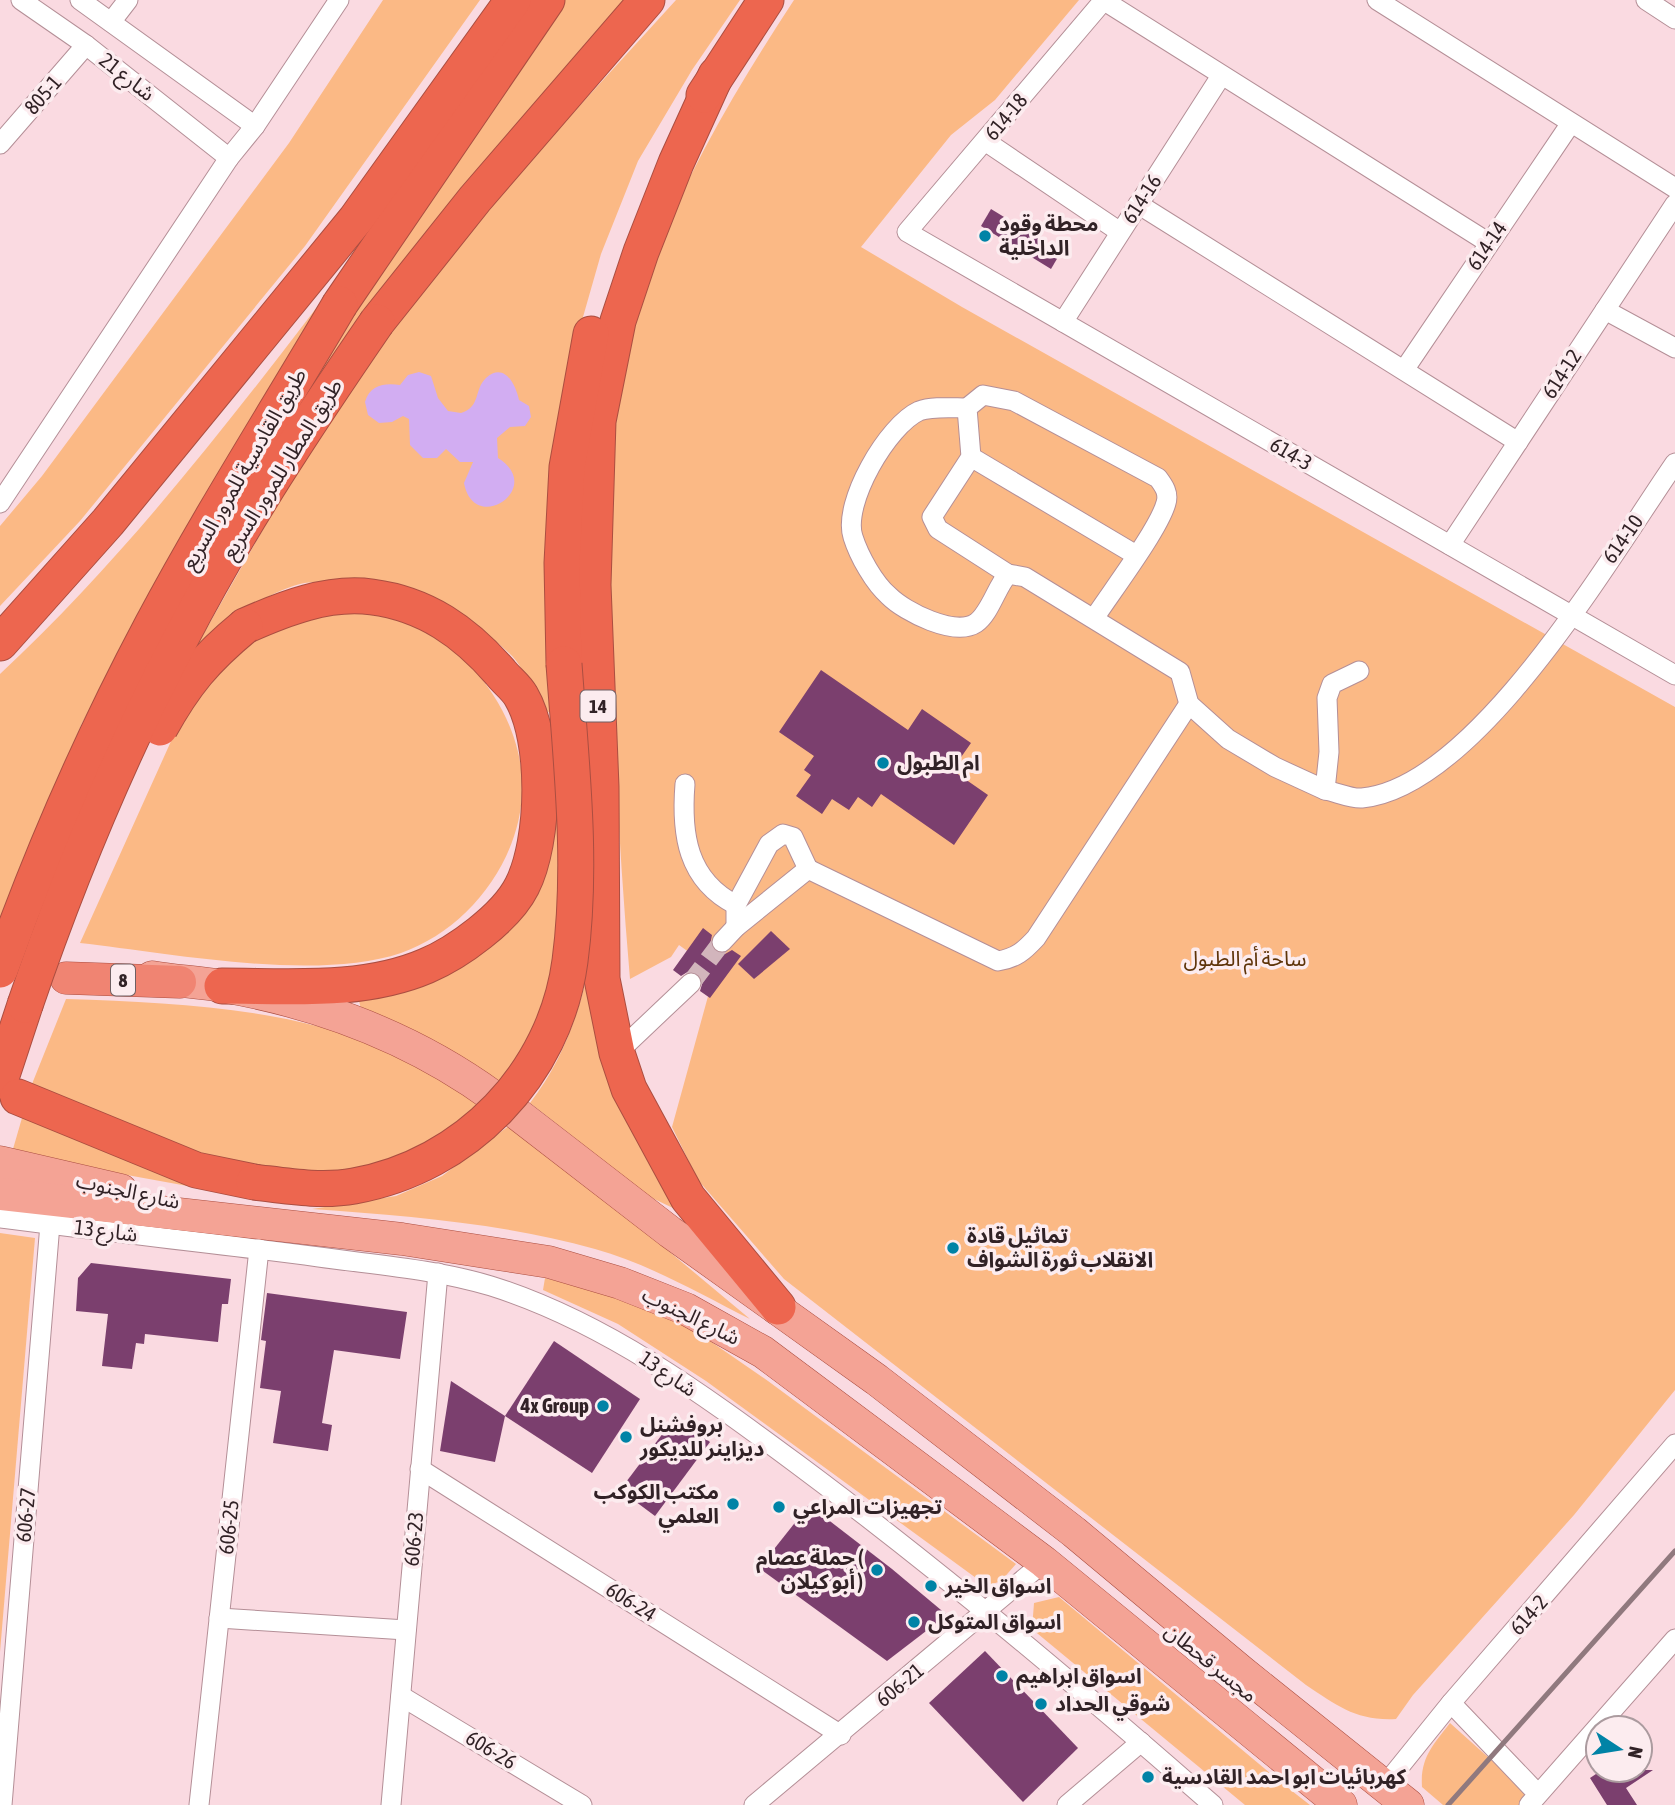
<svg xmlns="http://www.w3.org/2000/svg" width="1675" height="1805" font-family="'Asap Condensed','Noto Sans Arabic',sans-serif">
<rect width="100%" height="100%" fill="#fadae1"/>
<g fill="#fbb985">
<polygon points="383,0 480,0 305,246 80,521 0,606 0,526 42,476 289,143"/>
<polygon points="562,0 629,0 241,491 335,339"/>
<path d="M 676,0 L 740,0 L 692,70 L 638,161 L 601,254 L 573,352 L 555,717 C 531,702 529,671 509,653 C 456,604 411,581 337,582 C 326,583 311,581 300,584 C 260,595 228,622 196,647 L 330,412 L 447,251 Z"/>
<path d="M 794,0 L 1079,0 L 995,100 L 951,135 L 861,247 L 962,307 L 1675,707 L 1675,1390 L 1574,1515 L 1413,1695 L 1396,1719 C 1356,1721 1338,1706 1306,1685 L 784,1279 L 698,1180 L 672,1127 L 715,971 L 679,945 L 671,957 L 630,979 C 621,874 615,769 611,662 C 607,565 602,463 622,367 C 649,234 721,112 794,0 Z"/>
<path d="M 388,214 L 214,490 L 82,723 L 0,918 L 0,674 C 147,537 266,373 388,214 Z"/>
<path d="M 307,613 C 344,613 387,607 422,624 C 442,634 456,649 470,665 C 493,690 510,719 518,752 C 539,836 479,926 401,953 C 315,982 171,953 80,943 L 177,728 L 215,670 L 263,631 Z"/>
<polygon points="555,789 562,789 566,910 536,1033 498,1085 361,1009 359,1001 363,996 458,968"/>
<path d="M 592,957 L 624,1108 L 643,1152 L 675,1209 L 650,1197 L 530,1103 C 565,1058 579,1011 592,957 Z"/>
<path d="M 66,999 C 185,1003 298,1008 409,1058 C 435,1069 459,1086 484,1100 C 444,1136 392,1168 338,1174 C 236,1185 123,1126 30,1089 Z"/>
<polygon points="24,1111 237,1195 116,1173 13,1149"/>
<path d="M 514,1122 L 750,1319 C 700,1294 649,1264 595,1249 C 502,1223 407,1216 312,1209 L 396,1196 L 442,1176 Z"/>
<polygon points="0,1233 35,1238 0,1652"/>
<polygon points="545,1278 620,1296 697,1332 768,1381 1016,1564 1001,1581 987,1586 706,1381 618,1324 543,1290"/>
<polygon points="1059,1597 1283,1784 1310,1805 1245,1805 1032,1629 1034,1603"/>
<path d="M 1450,1723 L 1529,1794 L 1521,1805 L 1443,1805 L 1422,1787 C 1420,1758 1433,1745 1450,1723 Z"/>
</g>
<path fill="#d2adf2" d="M 419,372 L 431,376 L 438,398 L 448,411 L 461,413 C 481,407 474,389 486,378 C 505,361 516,386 519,400 L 529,406 L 531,417 L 525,426 L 510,427 L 497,438 L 498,458 C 546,488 474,536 464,483 L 473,462 L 460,462 L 446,449 L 437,458 L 423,458 L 410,445 L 409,419 L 403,416 L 392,422 L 379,423 L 368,415 L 365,402 C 370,385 384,383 400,385 L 408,375 Z"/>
<g fill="#7b3f6e">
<polygon points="991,209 1061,252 1051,269 981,226"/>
<polygon points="821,670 908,730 922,709 971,743 952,770 988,795 954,845 881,794 872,807 858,797 849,810 832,799 822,814 796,796 811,775 804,770 814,756 779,732"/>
<polygon points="703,928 712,935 710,945 714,951 725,954 732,950 741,956 710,998 700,991 703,981 699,974 689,971 681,976 673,970"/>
<polygon points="771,931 790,949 754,979 738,964"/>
<polygon points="91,1263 231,1279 228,1304 222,1304 218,1342 145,1334 144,1344 136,1343 132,1369 102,1366 108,1314 76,1311 78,1278"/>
<polygon points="267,1293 407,1312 400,1359 334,1350 322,1423 332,1425 328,1451 273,1443 281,1391 260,1388 266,1341 261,1340"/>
<polygon points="554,1341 640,1399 592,1473 505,1416"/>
<polygon points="451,1381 505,1416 495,1462 440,1451"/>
<polygon points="676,1416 710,1442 655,1516 620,1490"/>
<polygon points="809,1505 892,1569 947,1615 887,1661 759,1568"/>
<polygon points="985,1651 1078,1748 1023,1802 929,1703"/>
<polygon points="1602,1770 1653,1770 1626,1788 1637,1805 1607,1805 1590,1778"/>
</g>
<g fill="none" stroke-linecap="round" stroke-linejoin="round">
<polyline stroke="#d2b5bc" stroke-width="19" stroke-dasharray="19 10" stroke-linecap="butt" points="691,983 722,942"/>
<defs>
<g id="minor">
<polyline points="21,0 86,45 229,158"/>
<polyline points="80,0 255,126"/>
<polyline points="1103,0 1489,243"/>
<polyline points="1104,0 907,232 1675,675"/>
<polyline points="1377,0 1675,188"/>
<polyline points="1646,0 1675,19"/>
<polyline points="111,22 128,0"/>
<polyline points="985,141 1120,232"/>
<polyline points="0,144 86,45"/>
<polyline points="1138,204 1518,442"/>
<polyline points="1605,310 1675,348"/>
<polyline points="1063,322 1221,76"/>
<polyline points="1404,370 1571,123"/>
<path d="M 967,408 C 953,408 932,406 919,411 C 888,425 842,503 853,537 C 859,556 874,583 889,596 C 905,612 955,637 976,623 C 990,613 996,588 1008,574 L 1025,577 L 1180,672 L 1189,704 L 1228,739 L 1275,767 L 1325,790"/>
<polyline points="971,457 1136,555"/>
<polyline points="0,503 229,158 255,126 339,0"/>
<polyline points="1450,545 1675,204"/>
<path d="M 1008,574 L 938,529 L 932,517 L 971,457 L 967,408 L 983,395 L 1014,401 L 1158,478 C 1164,486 1169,493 1166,503 C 1159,529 1112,591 1095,617"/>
<path d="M 1359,671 L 1332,684 L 1327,698 L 1329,752 L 1325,790 C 1336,792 1351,799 1362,798 C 1477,787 1612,554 1675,463"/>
<path d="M 685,784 C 681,834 687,880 736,905"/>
<polyline points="736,927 736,905 769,844 783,834 793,837 808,869"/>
<path d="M 722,942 L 736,927 L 808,869 L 998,961 C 1016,958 1024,951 1036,938 L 1189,704"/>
<polyline points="617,1053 691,983"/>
<path d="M 0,1218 C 106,1232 213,1243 319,1257 C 376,1265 435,1269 491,1286 C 605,1322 701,1393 797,1464 C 941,1571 1078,1687 1213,1805"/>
<polyline points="420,1469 841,1735"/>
<polyline points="219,1618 406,1630"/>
<polyline points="401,1696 582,1805"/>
<polyline points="1451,1703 1538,1794"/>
<polyline points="1384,1786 1451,1703 1675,1444"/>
<polyline points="2,1805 50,1224"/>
<polyline points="199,1805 259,1249"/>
<polyline points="391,1805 438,1273"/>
<polyline points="754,1805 1044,1562"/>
<polyline points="1067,1805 1141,1742"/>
<polyline points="1529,1805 1675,1639"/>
</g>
<g id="primary">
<path d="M 152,977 C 175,981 199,982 222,986 C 320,1003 413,1038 494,1097"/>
<polyline points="516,1113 670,1232 877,1380 1074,1532 1242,1672 1408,1805"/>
<polyline points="0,1162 121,1190"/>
<polyline points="0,1194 402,1239 549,1262 620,1283 686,1309 763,1352 1044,1562 1341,1805"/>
</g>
<polyline id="trunk" points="66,978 180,982"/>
<g id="motorway">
<polyline points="716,75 676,163 641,252 618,321 598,421 593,585 601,787 602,979 617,1053 629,1089 688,1198 778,1307"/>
<polyline points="704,95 766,0"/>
<polyline points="340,304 547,0"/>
<polyline points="377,322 475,199 647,0"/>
<polyline points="0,643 108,522 356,219 513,0"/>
<polyline points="564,664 562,563 567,467 591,334"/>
<path d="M 222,986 C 289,986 363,993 426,966 C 457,953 506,918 522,886 C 545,841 547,740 521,696 C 516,687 506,680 500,672 C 465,632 426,604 372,597 C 328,591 283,609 245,626"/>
<polyline points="0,1081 25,1005"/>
<polyline points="18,1097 196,1170 254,1182"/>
</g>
</defs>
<use href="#minor" stroke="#b48f97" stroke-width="21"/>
<use href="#primary" stroke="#ab4e41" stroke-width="33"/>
<use href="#trunk" stroke="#ab4e41" stroke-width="33"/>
<use href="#motorway" stroke="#ab4e41" stroke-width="37"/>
<use href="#minor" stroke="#fff" stroke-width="19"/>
<use href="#primary" stroke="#f4a395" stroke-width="32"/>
<use href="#trunk" stroke="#f08472" stroke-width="32"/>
<use href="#motorway" stroke="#ed664f" stroke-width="35"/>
<polyline stroke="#90797e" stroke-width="5" points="1448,1805 1675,1551"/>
<defs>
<g id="motorway-bridge">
<path d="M 160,728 C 185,683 205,659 245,626"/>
<path d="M 0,970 C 42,852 93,736 152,625 C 210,516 277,411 340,304"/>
<path d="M 25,1005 C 68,879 119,756 181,638 C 238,528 307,424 377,322"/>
<path d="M 254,1182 C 287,1186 321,1192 354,1186 C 466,1166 555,1074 570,961 C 583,863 571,762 564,664"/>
</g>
</defs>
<use href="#motorway-bridge" stroke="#ab4e41" stroke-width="37" stroke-linecap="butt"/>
<use href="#motorway-bridge" stroke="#ed664f" stroke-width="35"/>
</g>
<g fill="#0083a6" stroke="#fcecef" stroke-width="2.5">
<circle cx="985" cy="236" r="7"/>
<circle cx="883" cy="763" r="7"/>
<circle cx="953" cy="1248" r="7"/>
<circle cx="603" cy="1406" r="7"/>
<circle cx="626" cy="1437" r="7"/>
<circle cx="733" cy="1504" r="7"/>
<circle cx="779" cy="1507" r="7"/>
<circle cx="877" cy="1570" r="7"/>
<circle cx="931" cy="1586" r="7"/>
<circle cx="914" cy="1622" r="7"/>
<circle cx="1002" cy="1676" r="7"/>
<circle cx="1041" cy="1704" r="7"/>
<circle cx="1148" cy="1777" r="7"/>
</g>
<g text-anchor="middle" stroke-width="7" stroke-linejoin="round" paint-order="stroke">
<g fill="#fcecef" stroke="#6e5f62" stroke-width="2">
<rect x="580.5" y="690.5" width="35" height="31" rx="5"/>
<rect x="111" y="964.5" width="24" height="31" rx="5"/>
</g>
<g font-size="19" font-weight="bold" fill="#312226">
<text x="598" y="713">14</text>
<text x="123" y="987">8</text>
</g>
<g font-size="21" fill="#312226" stroke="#fcecef">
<text transform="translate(127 77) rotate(38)" y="7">شارع 21</text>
<text transform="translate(43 95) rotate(-49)" y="7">805-1</text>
<text transform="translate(1006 117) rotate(-50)" y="7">614-18</text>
<text transform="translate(1142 199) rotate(-57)" y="7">614-16</text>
<text transform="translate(1487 246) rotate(-56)" y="7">614-14</text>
<text transform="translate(1562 374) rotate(-57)" y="7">614-12</text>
<text transform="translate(1291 454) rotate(30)" y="7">614-3</text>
<text transform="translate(244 469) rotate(-60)" y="7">طريق القادسية للمرور السريع</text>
<text transform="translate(282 469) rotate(-58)" y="7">طريق المطار للمرور السريع</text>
<text transform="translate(1623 539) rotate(-55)" y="7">614-10</text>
<text transform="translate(128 1191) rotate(12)" y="7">شارع الجنوب</text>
<text transform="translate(106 1231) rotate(7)" y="7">شارع 13</text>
<text transform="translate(691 1316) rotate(26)" y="7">شارع الجنوب</text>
<text transform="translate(668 1374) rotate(34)" y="7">شارع 13</text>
<text transform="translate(26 1515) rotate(-85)" y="7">606-27</text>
<text transform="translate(229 1527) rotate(-84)" y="7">606-25</text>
<text transform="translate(414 1539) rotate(-85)" y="7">606-23</text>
<text transform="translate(631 1602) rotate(32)" y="7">606-24</text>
<text transform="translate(1529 1615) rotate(-49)" y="7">614-2</text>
<text transform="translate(1211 1663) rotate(39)" y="7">مجسر قحطان</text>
<text transform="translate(900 1685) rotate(-40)" y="7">606-21</text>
<text transform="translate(491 1750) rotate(31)" y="7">606-26</text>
</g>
<g font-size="21" font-weight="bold" fill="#312226" stroke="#fcecef" text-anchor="start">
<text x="999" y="231">محطة وقود<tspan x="999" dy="24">الداخلية</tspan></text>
<text x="897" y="770">ام الطبول</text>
<text x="967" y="1243">تماثيل قادة<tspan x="967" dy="24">الانقلاب ثورة الشواف</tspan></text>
<text x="589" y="1413" text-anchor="end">4x Group</text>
<text x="640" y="1432">بروفشنل<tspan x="640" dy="24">ديزاينر للديكور</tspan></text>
<text x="719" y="1499" text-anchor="end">مكتب الكوكب<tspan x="719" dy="24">العلمي</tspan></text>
<text x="793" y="1514">تجهيزات المراعي</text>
<text x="863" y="1565" text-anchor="end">جملة عصام (<tspan x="863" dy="24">أبو كيلان )</tspan></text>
<text x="945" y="1593">اسواق الخير</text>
<text x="928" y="1629">اسواق المتوكل</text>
<text x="1016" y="1683">اسواق ابراهيم</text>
<text x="1055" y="1711">شوقي الحداد</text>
<text x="1162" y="1784">كهربائيات ابو احمد القادسية</text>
</g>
<g font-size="21" fill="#5e3409" stroke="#fcecef">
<text x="1245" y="966">ساحة أم الطبول</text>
</g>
</g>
<g transform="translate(1619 1749) rotate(102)"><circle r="33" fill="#fcecef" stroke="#ab9b9f" stroke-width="2"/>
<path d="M0-5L12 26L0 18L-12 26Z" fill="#0083a6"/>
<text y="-10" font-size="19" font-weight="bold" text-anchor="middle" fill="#312226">N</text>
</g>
</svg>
